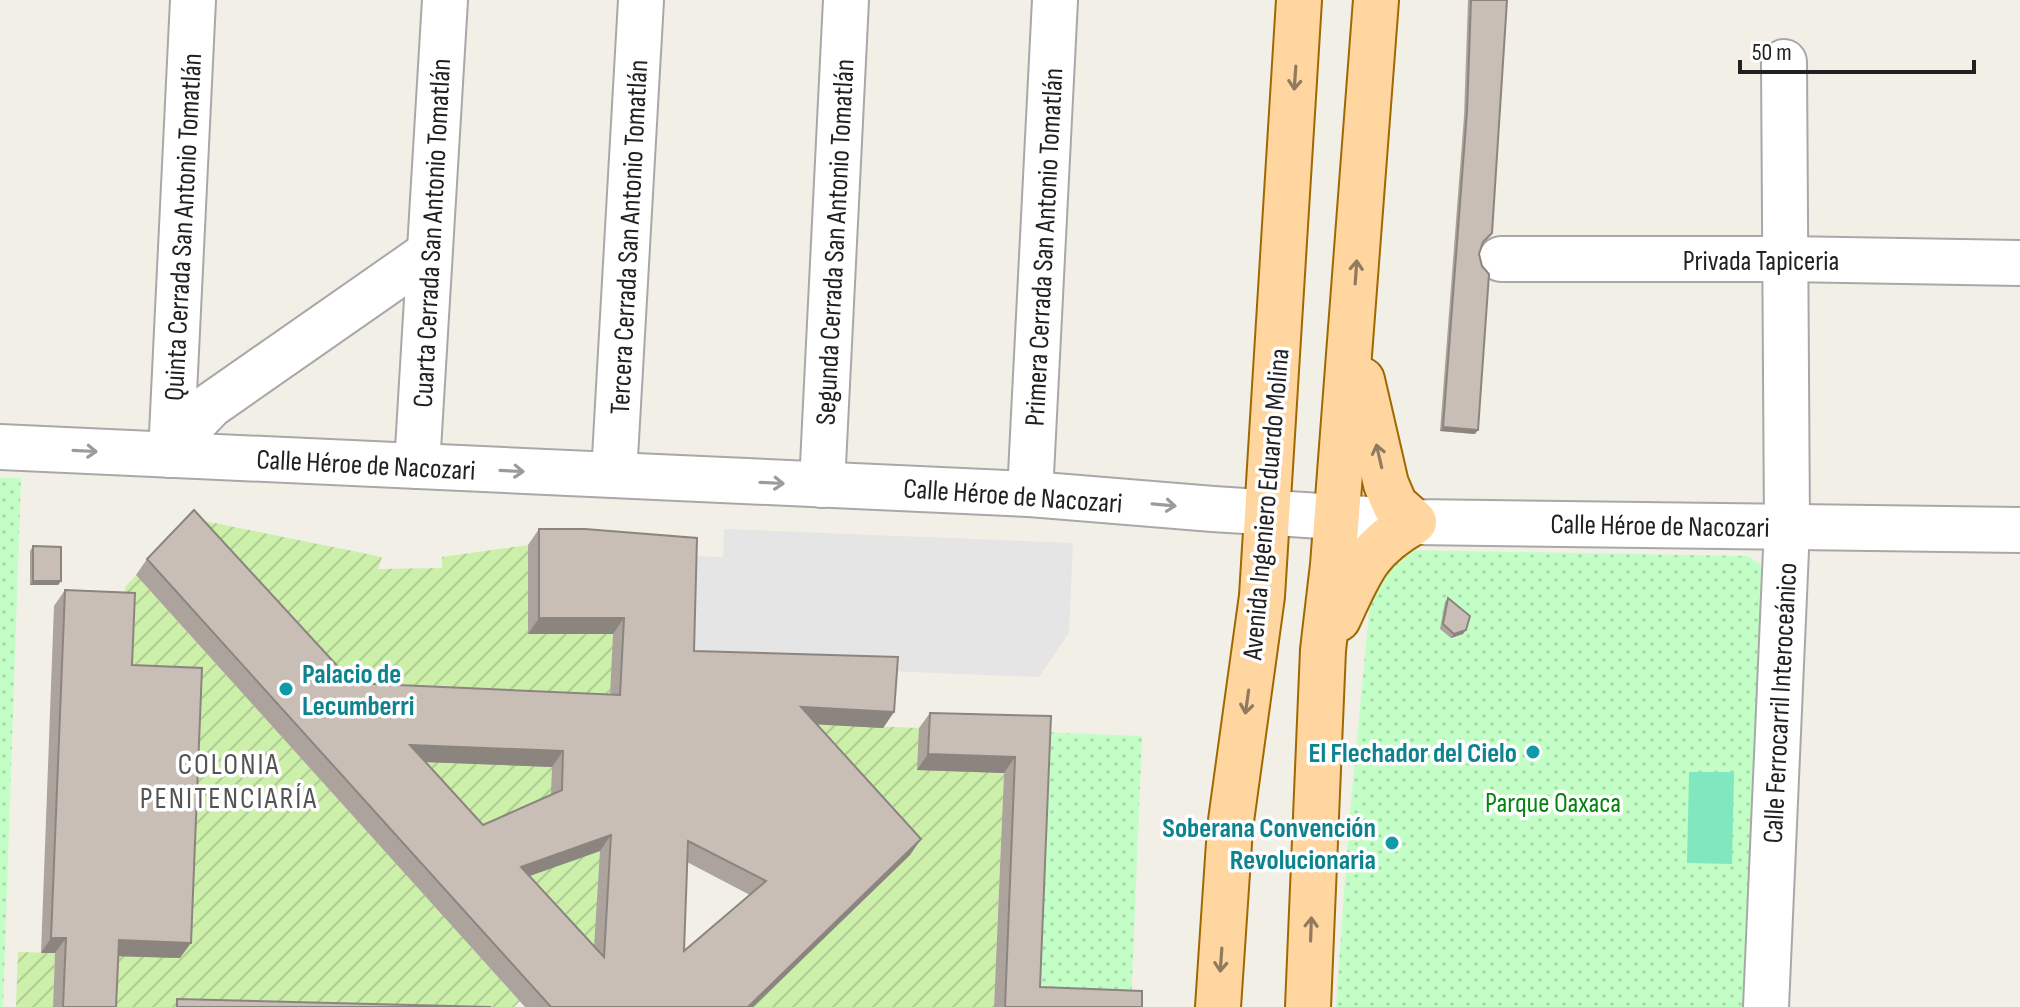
<svg xmlns="http://www.w3.org/2000/svg" width="2020" height="1007" font-family="'Sofia Sans Condensed',sans-serif">
<defs>
<pattern id="park-dots" width="8" height="8" patternUnits="userSpaceOnUse" patternTransform="scale(2)"><rect width="8" height="8" fill="#c3fec7"/><path d="M2 2h.1M6 6h.1" fill="none" stroke="#a7d9ab" stroke-width="1.8" stroke-linecap="round"/></pattern>
<pattern id="garden-furrows" width="10" height="10" patternUnits="userSpaceOnUse" patternTransform="scale(2)"><rect width="10" height="10" fill="#ccefaa"/><path d="M-1 1l2-2M0 10L10 0M9 11l2-2" fill="none" stroke="#afcd92"/></pattern>
</defs>
<rect width="100%" height="100%" fill="#f2efe7"/>
<g fill="url(#park-dots)">
<polygon points="0,478 21,478 3,1007 0,1007"/>
<polygon points="1404,550 1748,556 1760,564 1766,571 1746,1007 1336,1007 1349,823 1370,602 1373,581"/>
<polygon points="1040,732 1142,736 1131,1006 1029,1003"/>
</g>
<g fill="url(#garden-furrows)">
<polygon points="190,518 382,557 378,569 442,568 442,557 528,545 528,633 619,548 595,945 584,945"/>
<polygon points="136,575 520,1001 514,1007 106,1007 125,587"/>
<polygon points="790,723 919,728 1004,773 994,1007 753,1007"/>
<polygon points="18,952 55,953 53,1007 16,1007"/>
</g>
<polygon fill="#80e7bf" points="1689,772 1734,772 1732,864 1687,863"/>
<polygon fill="#e5e5e5" points="724,529 1073,543 1069,633 1039,677 686,663 691,556 723,557"/>
<g fill="none" stroke-linecap="round" stroke-linejoin="round">
<defs>
<g id="minor">
<polyline points="1501,259 1786,259 2020,263"/>
<polyline points="0,447 1030,494 1213,509 1414,522 2020,530"/>
<polyline points="171,455 193,0"/>
<polyline points="171,455 189,428 211,405 429,253"/>
<polyline points="417,466 445,0"/>
<polyline points="614,475 641,0"/>
<polyline points="822,485 846,0"/>
<polyline points="1030,494 1055,0"/>
<polyline points="1766,1007 1787,527 1784,62"/>
</g>
<g id="major">
<path d="M 1338,619 C 1360,572 1366,549 1414,522 L 1395,505 L 1386,484 L 1362,380"/>
<polyline points="1218,1007 1230,828 1262,596 1299,0"/>
<polyline points="1308,1007 1323,650 1333,565 1376,0"/>
</g>
</defs>
<use href="#minor" stroke="#a8a8a8" stroke-width="48"/>
<use href="#major" stroke="#9f6900" stroke-width="48"/>
<use href="#minor" stroke="#fff" stroke-width="44"/>
<use href="#major" stroke="#ffd5a0" stroke-width="44"/>
</g>
<g fill="#aca39d" fill-rule="evenodd">
<polygon points="1468,0 1507,0 1489,237 1482,244 1479,254 1475,434 1440,431 1464,116"/>
<path d="M 539,529 L 694,651 L 894,712 L 883,728 L 817,724 L 910,855 L 753,1007 L 525,1007 L 136,575 L 147,559 L 353,683 L 610,695 L 613,634 L 528,634 L 528,545 ZM 425,762 L 552,767 L 551,795 L 483,825 ZM 600,851 L 594,947 L 529,876 ZM 687,862 L 750,895 L 684,951 Z"/>
<polygon points="33,546 61,581 58,585 30,585 30,551"/>
<polygon points="65,590 132,665 180,958 119,956 116,1007 53,1007 55,953 41,953 54,606"/>
<polygon points="1448,598 1463,634 1451,638 1440,629 1445,602"/>
<polygon points="930,713 1051,716 1040,987 1142,1007 994,1007 1004,773 917,770 919,728"/>
</g>
<g fill="#8c857f">
<polygon points="1443,427 1478,430 1475,434 1440,431"/>
<polygon points="33,581 61,581 58,585 30,585"/>
<polygon points="539,618 624,618 613,634 528,634"/>
<polygon points="1466,630 1463,634 1451,638 1454,634"/>
<polygon points="801,707 894,712 883,728 790,723"/>
<polygon points="410,745 563,751 552,767 399,761"/>
<polygon points="928,754 1015,757 1004,773 917,770"/>
<polygon points="611,835 600,851 510,883 521,867"/>
<polygon points="921,839 910,855 753,1007 748,1007"/>
<polygon points="51,938 66,938 55,953 41,953"/>
<polygon points="119,940 191,943 180,958 109,956"/>
</g>
<g fill="#c8beb6" stroke="#8c857f" stroke-width="2" fill-rule="evenodd">
<polygon points="1471,0 1507,0 1492,233 1483,242 1479,254 1482,266 1489,274 1478,430 1443,427 1467,111"/>
<path d="M 194,510 L 353,683 L 620,695 L 624,618 L 539,618 L 539,529 L 585,529 L 697,538 L 694,651 L 898,657 L 894,712 L 801,707 L 921,839 L 748,1007 L 551,1007 L 147,559 ZM 410,745 L 563,751 L 562,790 L 483,825 ZM 611,835 L 604,957 L 521,867 ZM 688,841 L 766,881 L 684,951 Z"/>
<polygon points="33,546 61,547 61,581 33,581"/>
<polygon points="65,590 135,593 132,665 202,668 191,943 119,940 116,1007 63,1007 66,938 51,938"/>
<polygon points="1448,598 1470,616 1466,630 1454,634 1443,624"/>
<polygon points="930,713 1051,716 1040,987 1142,991 1142,1007 1005,1007 1015,757 928,754"/>
<polygon points="177,999 491,1007 177,1007"/>
</g>
<defs><path id="oneway-shaft" d="M-6 0H5M1.5-3L5.5 0L1.5 3" fill="none" stroke-width="1.6" stroke-linecap="round" stroke-linejoin="round" transform="scale(2)"/></defs>
<g stroke="#907b60">
<use href="#oneway-shaft" transform="translate(1295 78) rotate(94)"/>
<use href="#oneway-shaft" transform="translate(1356 272) rotate(-86)"/>
<use href="#oneway-shaft" transform="translate(1379 456) rotate(-103)"/>
<use href="#oneway-shaft" transform="translate(1247 702) rotate(98)"/>
<use href="#oneway-shaft" transform="translate(1311 929) rotate(-88)"/>
<use href="#oneway-shaft" transform="translate(1221 960) rotate(94)"/>
</g>
<g stroke="#9b9b9b">
<use href="#oneway-shaft" transform="translate(85 451) rotate(3)"/>
<use href="#oneway-shaft" transform="translate(512 471) rotate(3)"/>
<use href="#oneway-shaft" transform="translate(772 483) rotate(3)"/>
<use href="#oneway-shaft" transform="translate(1164 505) rotate(5)"/>
</g>
<g fill="#0f9aa8" stroke="#fff" stroke-width="3">
<circle cx="286" cy="689" r="8"/>
<circle cx="1533" cy="752" r="8"/>
<circle cx="1392" cy="843" r="8"/>
</g>
<g text-anchor="middle" stroke-width="7" stroke-linejoin="round" paint-order="stroke">
<g font-size="28" fill="#212121" stroke="#fff">
<text transform="translate(182 227) rotate(-87)" y="10">Quinta Cerrada San Antonio Tomatlán</text>
<text transform="translate(431 233) rotate(-87)" y="10">Cuarta Cerrada San Antonio Tomatlán</text>
<text transform="translate(628 237) rotate(-87)" y="10">Tercera Cerrada San Antonio Tomatlán</text>
<text transform="translate(834 242) rotate(-87)" y="10">Segunda Cerrada San Antonio Tomatlán</text>
<text transform="translate(1043 247) rotate(-87)" y="10">Primera Cerrada San Antonio Tomatlán</text>
<text x="1761" y="270">Privada Tapiceria</text>
<text transform="translate(366 464) rotate(3)" y="10">Calle Héroe de Nacozari</text>
<text transform="translate(1013 495) rotate(4)" y="10">Calle Héroe de Nacozari</text>
<text transform="translate(1265 504) rotate(-85)" y="10">Avenida Ingeniero Eduardo Molina</text>
<text transform="translate(1660 525) rotate(1)" y="10">Calle Héroe de Nacozari</text>
<text transform="translate(1779 703) rotate(-87)" y="10">Calle Ferrocarril Interoceánico</text>
</g>
<g font-size="28" font-weight="bold" fill="#0d838f" stroke="#fff" text-anchor="end">
<text x="302" y="683" text-anchor="start">Palacio de<tspan x="302" dy="32">Lecumberri</tspan></text>
<text x="1517" y="762">El Flechador del Cielo</text>
<text x="1376" y="837">Soberana Convención<tspan x="1376" dy="32">Revolucionaria</tspan></text>
</g>
<g font-size="28" fill="#04860d" stroke="#fff">
<text x="1553" y="812">Parque Oaxaca</text>
</g>
<g font-size="30" letter-spacing="2" fill="#545454" stroke="#fff">
<text x="229" y="774">COLONIA<tspan x="229" dy="34">PENITENCIARÍA</tspan></text>
</g>
</g>
<path d="M1740 60v12h234v-12" fill="none" stroke="#212121" stroke-width="4"/>
<text x="1752" y="60" font-size="24" fill="#212121" stroke="#ffffff" stroke-width="6" paint-order="stroke">50 m</text>
</svg>
